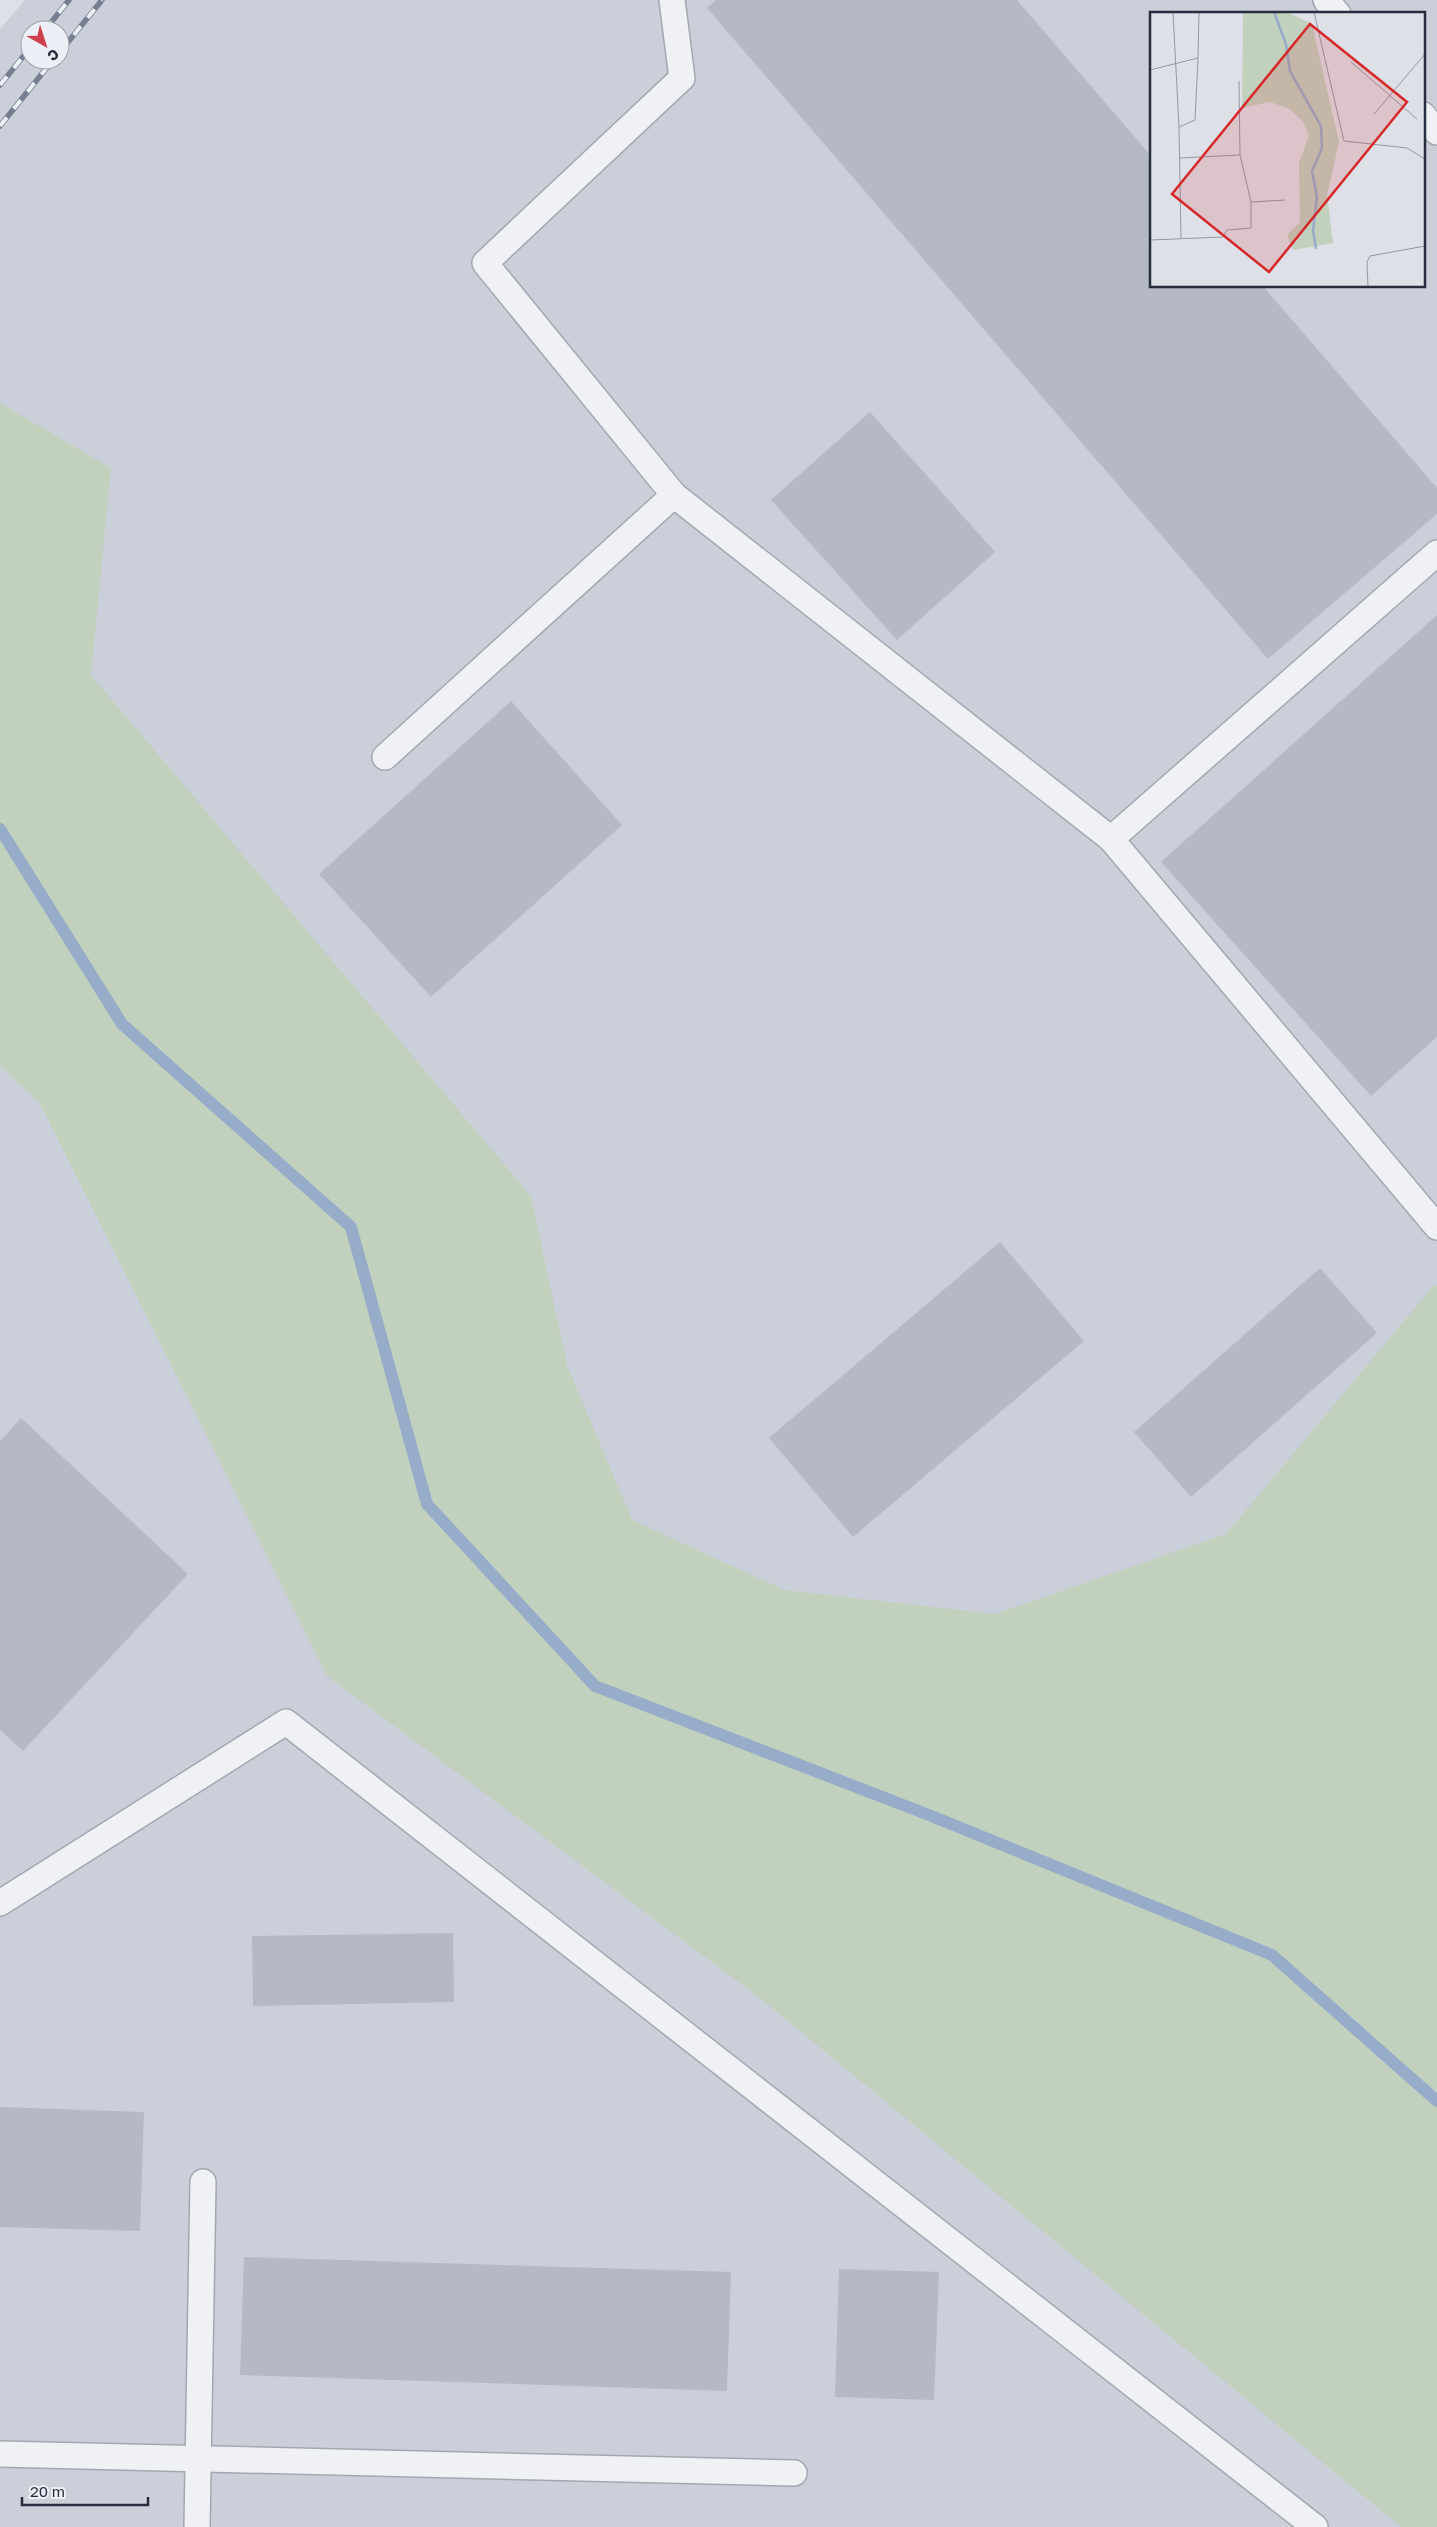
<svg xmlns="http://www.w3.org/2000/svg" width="1437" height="2527" font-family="'Golos Text',sans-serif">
<rect width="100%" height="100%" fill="#dde0e7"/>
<path fill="#cbcfd9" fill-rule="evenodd" d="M 25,0 L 1437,0 L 1437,2527 L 0,2527 L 0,29 ZM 1151,14 L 1423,14 L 1423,286 L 1151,286 ZM 30,30 L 60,30 L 60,60 L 30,60 Z"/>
<polygon fill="#c2d1be" points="0,403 111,468 91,675 531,1196 567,1365 632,1520 785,1590 995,1614 1226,1534 1435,1284 1437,1287 1437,2527 1401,2527 760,1998 327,1676 40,1104 0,1065"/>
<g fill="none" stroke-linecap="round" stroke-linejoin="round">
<polyline stroke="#97acc8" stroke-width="12" points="0,829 122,1024 351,1227 427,1504 595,1686 929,1815 1272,1955 1437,2101"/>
</g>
<g fill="#b4b9c4">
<polygon points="716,0 1017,0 1151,156 1151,286 1263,286 1437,488 1437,514 1268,659 707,8"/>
<polygon points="870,412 995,552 897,640 771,500"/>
<polygon points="1437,615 1437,1037 1371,1096 1161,862"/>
<polygon points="511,701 622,825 431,997 319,874"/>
<polygon points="1000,1242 1084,1341 853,1537 769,1438"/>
<polygon points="1320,1268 1377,1333 1191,1497 1134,1432"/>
<polygon points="21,1418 188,1574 23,1751 0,1730 0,1441"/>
<polygon points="453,1933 454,2002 253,2006 252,1936"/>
<polygon points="0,2107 144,2112 140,2231 0,2227"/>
<polygon points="244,2257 731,2272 727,2391 240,2375"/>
<polygon points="839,2269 939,2272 934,2400 835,2397"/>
</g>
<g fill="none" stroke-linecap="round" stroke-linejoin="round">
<defs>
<g id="lane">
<polyline points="1326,0 1338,14"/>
<polyline points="1423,115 1437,132"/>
<polyline points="674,495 1111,839 1437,553"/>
<polyline points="385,757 674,495 485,263 682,78 672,0"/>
<polyline points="1111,839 1437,1227"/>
<polyline points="0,1903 286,1722 1315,2527"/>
<polyline points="0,2454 794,2473"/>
<polyline points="197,2527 203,2182"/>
</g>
</defs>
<use href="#lane" stroke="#a2a7b1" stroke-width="28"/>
<use href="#lane" stroke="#f0f1f5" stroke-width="25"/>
<defs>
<g id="rail">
<polyline points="45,30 69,0"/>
<polyline points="60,52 102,0"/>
<polyline points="0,85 30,48"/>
<polyline points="0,126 53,60"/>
</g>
</defs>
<use href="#rail" stroke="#767f91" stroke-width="5.5"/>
<use href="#rail" stroke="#eceff5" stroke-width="4" stroke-dasharray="11" stroke-linecap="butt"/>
</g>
<g transform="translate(1150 12)">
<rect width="275" height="275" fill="#dde0e7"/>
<path d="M 93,0 L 137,0 L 162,12 L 189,130 L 177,184 L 183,231 L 143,238 L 137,223 L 150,210 L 149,151 L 159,123 L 153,110 L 140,97 L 120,90 L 92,96 Z" fill="#c2d1be"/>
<path fill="none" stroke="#97acc8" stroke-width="2.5" d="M 124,0 L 136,32 L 140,59 L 171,114 L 172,136 L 162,159 L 167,185 L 163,218 L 166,237"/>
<path fill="none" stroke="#9498a3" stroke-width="1" d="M 23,0 L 29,115 L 31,226M 164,0 L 194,129 L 257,136 L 275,147M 201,50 L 267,107M 0,58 L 48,46 L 49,0M 89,69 L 90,143M 224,102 L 275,42M 29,115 L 45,108 L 48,46M 29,146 L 90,143 L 101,190M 0,228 L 73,225 L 77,218 L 101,216 L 101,190 L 135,188M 218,275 L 217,250 L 220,244 L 275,234"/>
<path fill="#d62828" fill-opacity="0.15" stroke="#d62828" stroke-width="2.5" d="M 160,12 L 257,90 L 119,260 L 22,182 Z"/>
<rect width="275" height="275" fill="none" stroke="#262d3e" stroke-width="2.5"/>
</g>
<g transform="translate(45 45) rotate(141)"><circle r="24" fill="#eceff5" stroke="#9da1ac"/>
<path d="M0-4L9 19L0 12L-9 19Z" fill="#cf404c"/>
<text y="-8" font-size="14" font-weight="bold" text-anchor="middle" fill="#262d3e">С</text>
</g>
<path d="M22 2497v8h126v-8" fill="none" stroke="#262d3e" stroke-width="2.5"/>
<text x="30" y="2497" font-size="15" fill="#262d3e" stroke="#eceff5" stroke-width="4" paint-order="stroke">20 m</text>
</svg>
